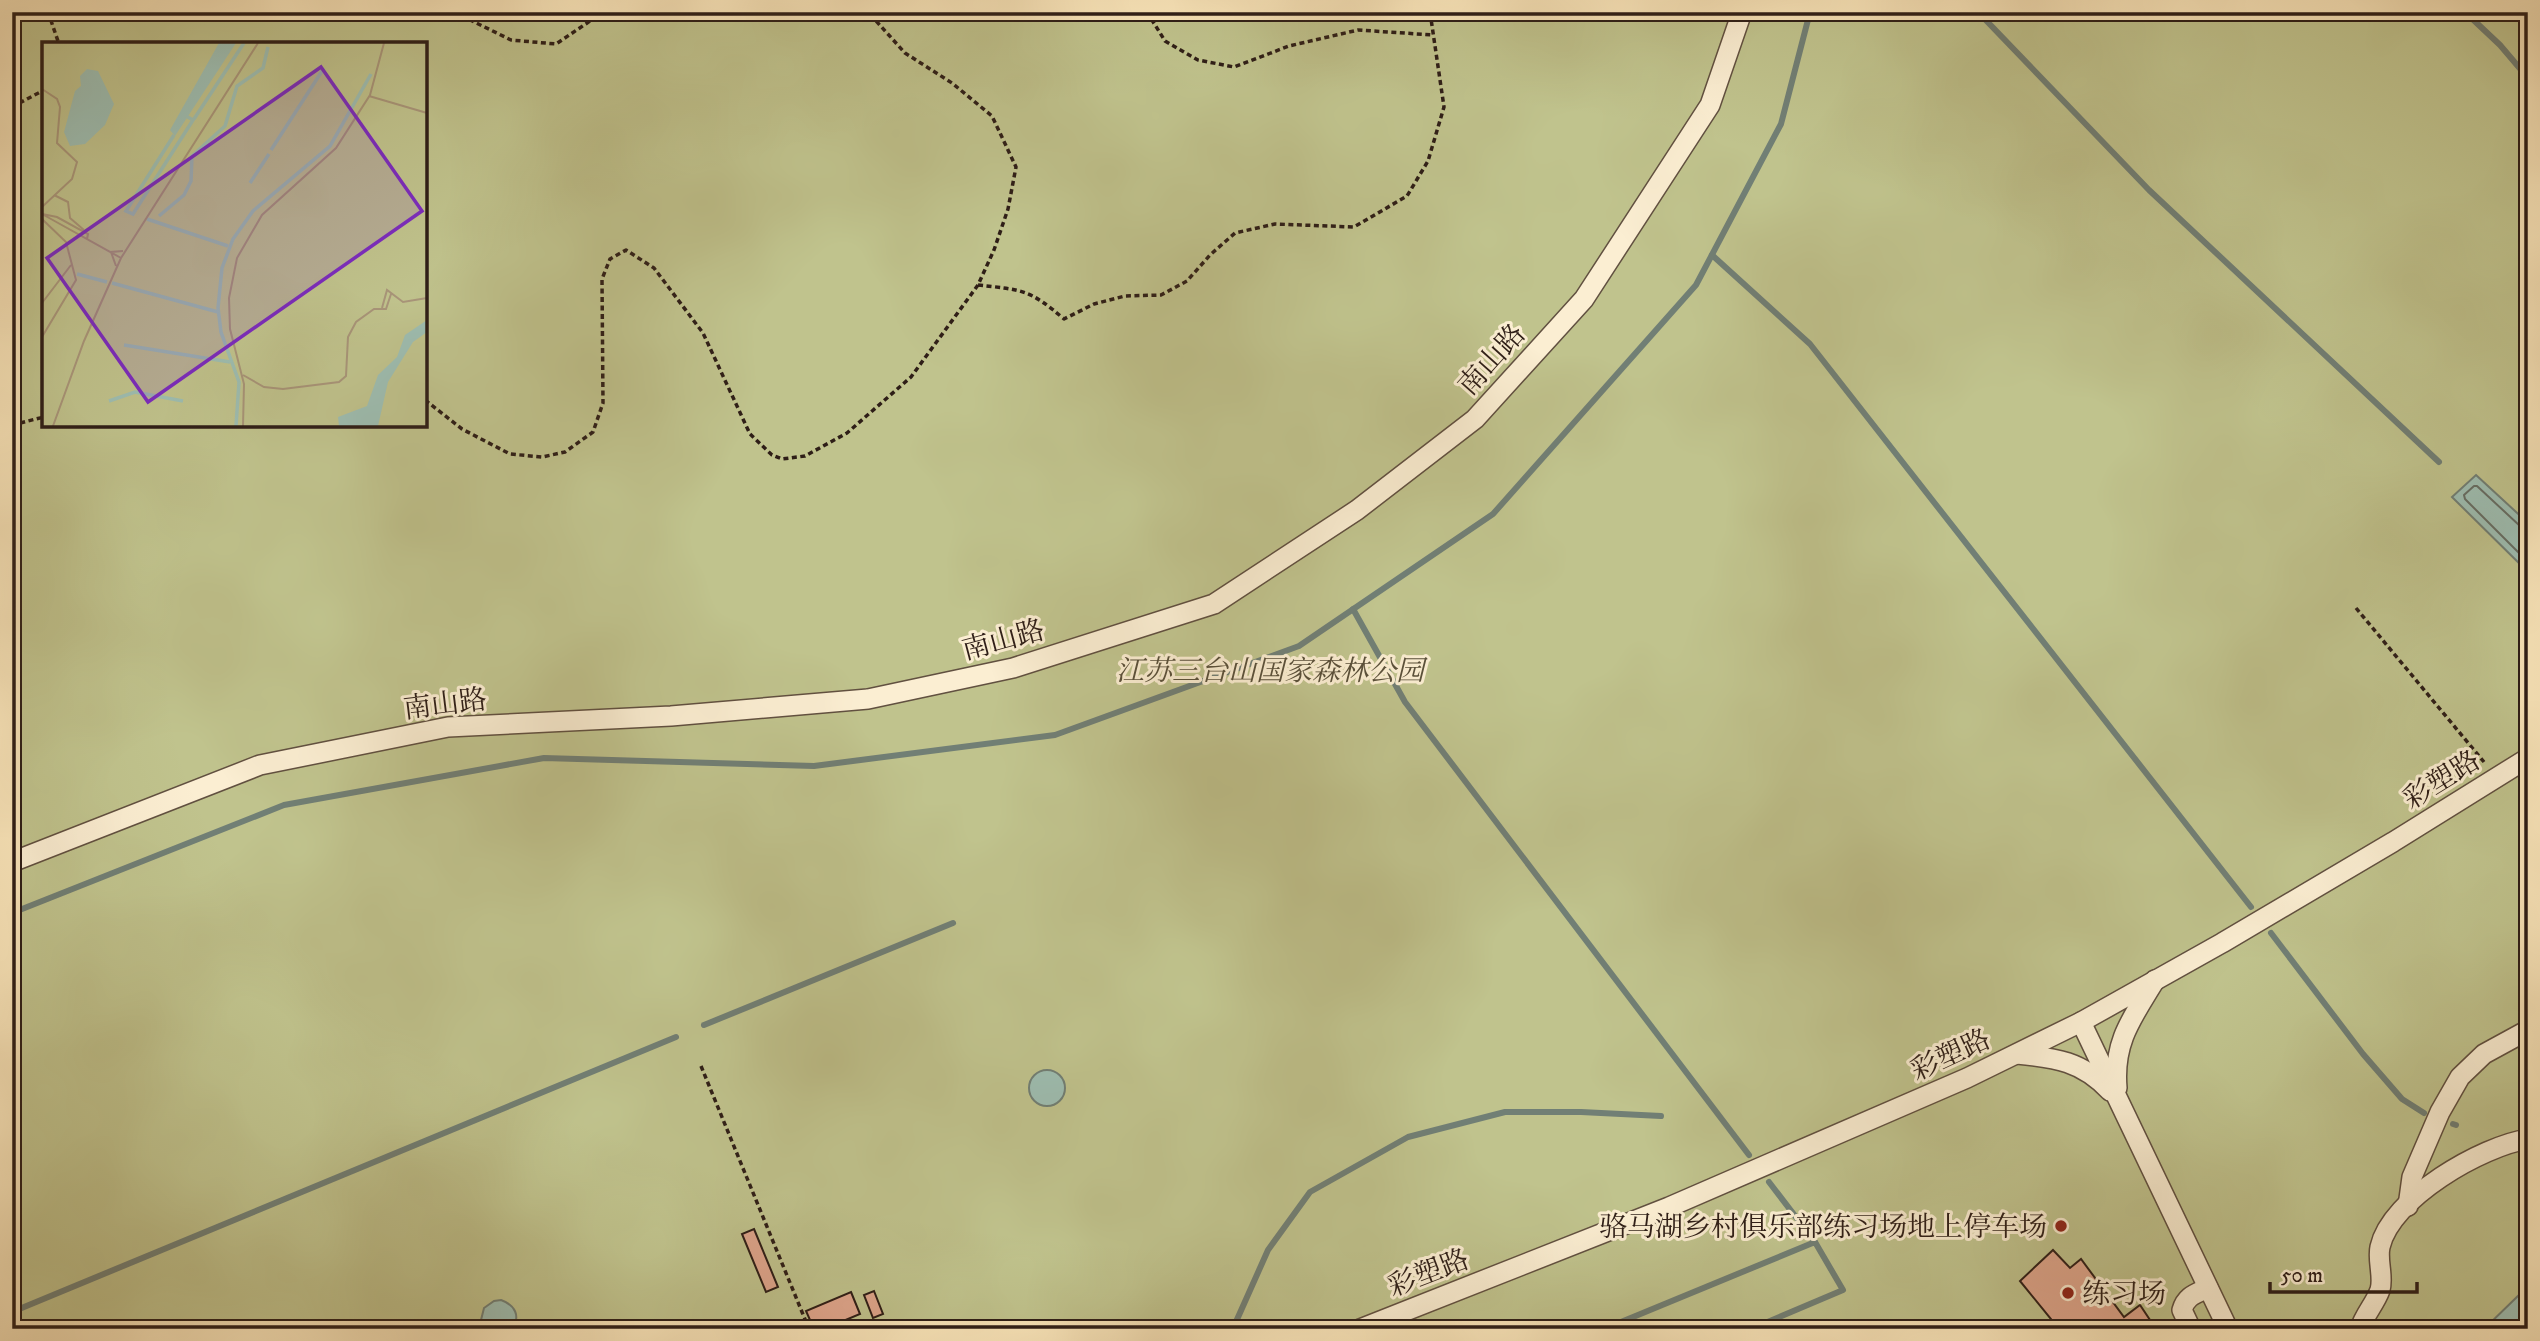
<svg xmlns="http://www.w3.org/2000/svg" width="2540" height="1341" font-family="'IM FELL DW Pica','Noto Serif SC',serif">
<rect width="100%" height="100%" fill="#f9e5ba"/>
<filter id="stains"><feTurbulence type="fractalNoise" baseFrequency=".00286" numOctaves="4"/><feColorMatrix values="0 0 0 0 .2 0 0 0 0 .09 0 0 0 0 .02 0 0 0 .5 -.17"/></filter>
<radialGradient id="worn" r=".72"><stop offset=".6" stop-color="#630" stop-opacity="0"/><stop offset="1" stop-color="#630" stop-opacity=".3"/></radialGradient>
<path fill="#c0c38d" stroke="#777052" stroke-width="2" fill-rule="evenodd" d="M 12,12 L 2528,12 L 2528,1329 L 12,1329 ZM 44,44 L 425,44 L 425,425 L 44,425 Z"/>
<g fill="#9ebfb3" stroke="#717f75" stroke-width="2">
<polygon points="2476,475 2528,523 2528,572 2452,497"/>
<circle cx="1047" cy="1088" r="18"/>
<polygon points="2528,1292 2528,1329 2484,1329 2521,1293"/>
<path d="M 501,1300 C 515,1305 521,1316 512,1329 L 485,1329 L 481,1320 L 484,1308 L 494,1301 Z"/>
</g>
<g fill="none" stroke-linecap="round" stroke-linejoin="round">
<polyline stroke="#666e65" stroke-width="2" points="2528,528 2520,526 2477,486 2474,486 2464,495 2465,499 2528,562"/>
<g stroke="#717f75" stroke-width="6">
<polyline points="1978,12 2149,190 2439,462"/>
<polyline points="2465,12 2500,45 2528,78"/>
<polyline points="1712,255 1810,344 2251,907"/>
<polyline points="1353,609 1405,702 1749,1155"/>
<polyline points="12,913 284,805 544,758 814,766 1055,735 1299,646 1493,514 1696,285 1781,124 1810,12"/>
<polyline points="2271,933 2363,1054 2402,1099 2424,1113"/>
<polyline points="704,1025 953,923"/>
<polyline points="2453,1124 2456,1125"/>
<polyline points="1769,1182 1815,1242"/>
<polyline points="12,1312 676,1037"/>
<polyline points="1225,1329 1235,1324 1268,1250 1310,1192 1408,1137 1505,1112 1581,1112 1661,1116"/>
<polyline points="1604,1329 1815,1242 1843,1290 1751,1329"/>
</g>
</g>
<g fill="#dfa68d" stroke="#2e1e17" stroke-width="2">
<polygon points="754,1229 778,1287 766,1292 742,1234"/>
<polygon points="2053,1250 2070,1268 2081,1259 2124,1317 2140,1305 2156,1329 2059,1329 2020,1281"/>
<polygon points="874,1291 883,1314 873,1318 864,1295"/>
<polygon points="851,1292 860,1314 824,1329 814,1329 806,1311"/>
</g>
<g fill="none" stroke-linecap="round" stroke-linejoin="round">
<defs>
<g id="minor">
<polyline points="12,862 260,765 448,727 671,716 868,699 1013,668 1214,604 1357,510 1475,419 1584,299 1710,105 1742,12"/>
<polyline points="2081,1022 2228,1329"/>
<path d="M 2017,1054 C 2056,1058 2082,1061 2110,1091"/>
<path d="M 2117,1088 C 2113,1042 2132,1018 2155,980"/>
<polyline points="2408,1206 2412,1177 2440,1112 2460,1077 2484,1054 2528,1030"/>
<polyline points="1360,1329 1669,1207 1967,1078 2081,1022 2222,943 2393,842 2528,758"/>
<path d="M 2191,1329 L 2182,1310 C 2186,1296 2195,1294 2208,1288"/>
<path d="M 2360,1329 C 2364,1315 2375,1304 2380,1290 C 2384,1277 2377,1261 2380,1247 C 2391,1198 2482,1146 2528,1139"/>
</g>
</defs>
<use href="#minor" stroke="#615040" stroke-width="22"/>
<g stroke="#2e1e17" stroke-width="3.5" stroke-dasharray="5 3.5" stroke-linecap="butt">
<polyline points="48,12 59,44"/>
<polyline points="454,12 511,40 556,44 593,19 594,12"/>
<polyline points="1147,12 1165,41 1198,60 1234,67 1289,46 1358,30 1433,35"/>
<polyline points="12,107 44,90"/>
<path d="M 978,285 C 1023,290 1029,289 1064,319 L 1094,304 L 1125,296 L 1161,295 L 1187,281 L 1210,255 L 1235,233 L 1275,224 L 1354,227 L 1407,196 L 1428,161 L 1444,107 L 1430,12"/>
<polyline points="425,400 462,429 510,454 542,457 565,452 593,432 603,403 602,279 610,259 626,250 654,268 703,333 750,434 772,455 782,459 805,456 847,433 911,377 978,285 994,250 1008,209 1016,167 992,116 952,83 905,53 868,12"/>
<polyline points="12,425 44,417"/>
<polyline points="2356,608 2484,762"/>
<polyline points="701,1066 809,1329"/>
</g>
<use href="#minor" stroke="#fbeed2" stroke-width="19"/>
</g>
<g fill="#8f2418" stroke="#fbeed2" stroke-width="2.5">
<circle cx="2061" cy="1226" r="7"/>
<circle cx="2068" cy="1293" r="7"/>
</g>
<g text-anchor="middle" stroke-width="6" stroke-linejoin="round" paint-order="stroke">
<g font-size="28" fill="#2e1e17" stroke="#fbeed2">
<text transform="translate(1491 359) rotate(-48)" y="10">南山路</text>
<text transform="translate(1003 639) rotate(-15)" y="10">南山路</text>
<text transform="translate(445 703) rotate(-7)" y="10">南山路</text>
<text transform="translate(2441 779) rotate(-32)" y="10">彩塑路</text>
<text transform="translate(1950 1054) rotate(-25)" y="10">彩塑路</text>
<text transform="translate(1428 1272) rotate(-21)" y="10">彩塑路</text>
</g>
<g font-size="28" font-style="italic" fill="#5a503a" stroke="#fbeed2">
<text x="1270" y="680">江苏三台山国家森林公园</text>
</g>
<g font-size="28" fill="#2e1e17" stroke="#fbeed2" text-anchor="end">
<text x="2047" y="1236">骆马湖乡村俱乐部练习场地上停车场</text>
<text x="2082" y="1303" text-anchor="start">练习场</text>
</g>
</g>
<g transform="translate(42 42)">
<rect width="385" height="385" fill="#f9e5ba"/>
<path d="M 0,1 L 385,1 L 385,384 L 0,384 Z" fill="#c0c38d"/>
<path d="M 177,1 L 194,1 L 133,94 L 128,88 ZM 45,27 L 56,29 L 72,62 L 63,83 L 43,102 L 28,104 L 22,90 L 33,49 L 39,44 L 38,34 ZM 385,278 L 385,290 L 371,300 L 346,340 L 336,384 L 297,384 L 296,375 L 325,364 L 336,333 L 355,315 L 363,293 Z" fill="#9ebfb3"/>
<path fill="none" stroke="#9ebfb3" stroke-width="3.5" d="M 152,77 L 202,1M 132,93 L 84,169 L 91,172 L 151,78 L 144,74M 229,108 L 282,26M 208,141 L 227,112M 117,174 L 142,153 L 149,139 L 150,114 L 183,84 L 195,44 L 221,26 L 226,5M 105,177 L 186,204M 35,232 L 65,240M 70,241 L 176,270M 82,303 L 188,320M 67,359 L 93,350 L 141,359M 194,384 L 197,340 L 179,290 L 176,266 L 180,226 L 191,197 L 211,169 L 288,104 L 329,32"/>
<path fill="none" stroke="#a89579" stroke-width="2" d="M 0,47 L 15,57 L 18,65 L 15,101 L 35,120 L 30,137 L 0,165M 327,54 L 385,71M 12,153 L 26,160 L 28,176 L 42,188M 0,172 L 79,216M 0,172 L 15,175 L 46,192 L 45,197M 0,177 L 24,200 L 34,238 L 0,295M 74,224 L 69,210 L 81,209M 0,261 L 29,223M 340,266 L 345,248 L 361,260 L 385,256M 201,333 L 222,345 L 241,347 L 297,340 L 304,334 L 306,295 L 314,280 L 332,267 L 344,267 L 349,252M 11,384 L 42,299 L 79,216 L 216,1M 201,384 L 202,342 L 188,287 L 187,256 L 195,216 L 220,173 L 294,106 L 328,53 L 342,1"/>
<path fill="#7b2cbf" fill-opacity="0.15" stroke="#7b2cbf" stroke-width="3.5" d="M 279,25 L 380,169 L 106,360 L 5,216 Z"/>
<rect width="385" height="385" fill="none" stroke="#2e1e17" stroke-width="3.5"/>
</g>
<rect width="2540" height="1341" fill="none" stroke="#f9e5ba" stroke-width="42"/>
<rect x="14" y="14" width="2512" height="1313" fill="none" stroke="#2e1e17" stroke-width="3.5"/>
<rect x="21" y="21" width="2498" height="1299" fill="none" stroke="#2e1e17" stroke-width="2"/>
<path d="M2270 1282v10h147v-10" fill="none" stroke="#2e1e17" stroke-width="3.5"/>
<text x="2281" y="1282" font-size="21" fill="#2e1e17" stroke="#fbeed2" stroke-width="5" paint-order="stroke">50 m</text>
<rect width="100%" height="100%" filter="url(#stains)"/>
<rect width="100%" height="100%" fill="url(#worn)"/>
</svg>
